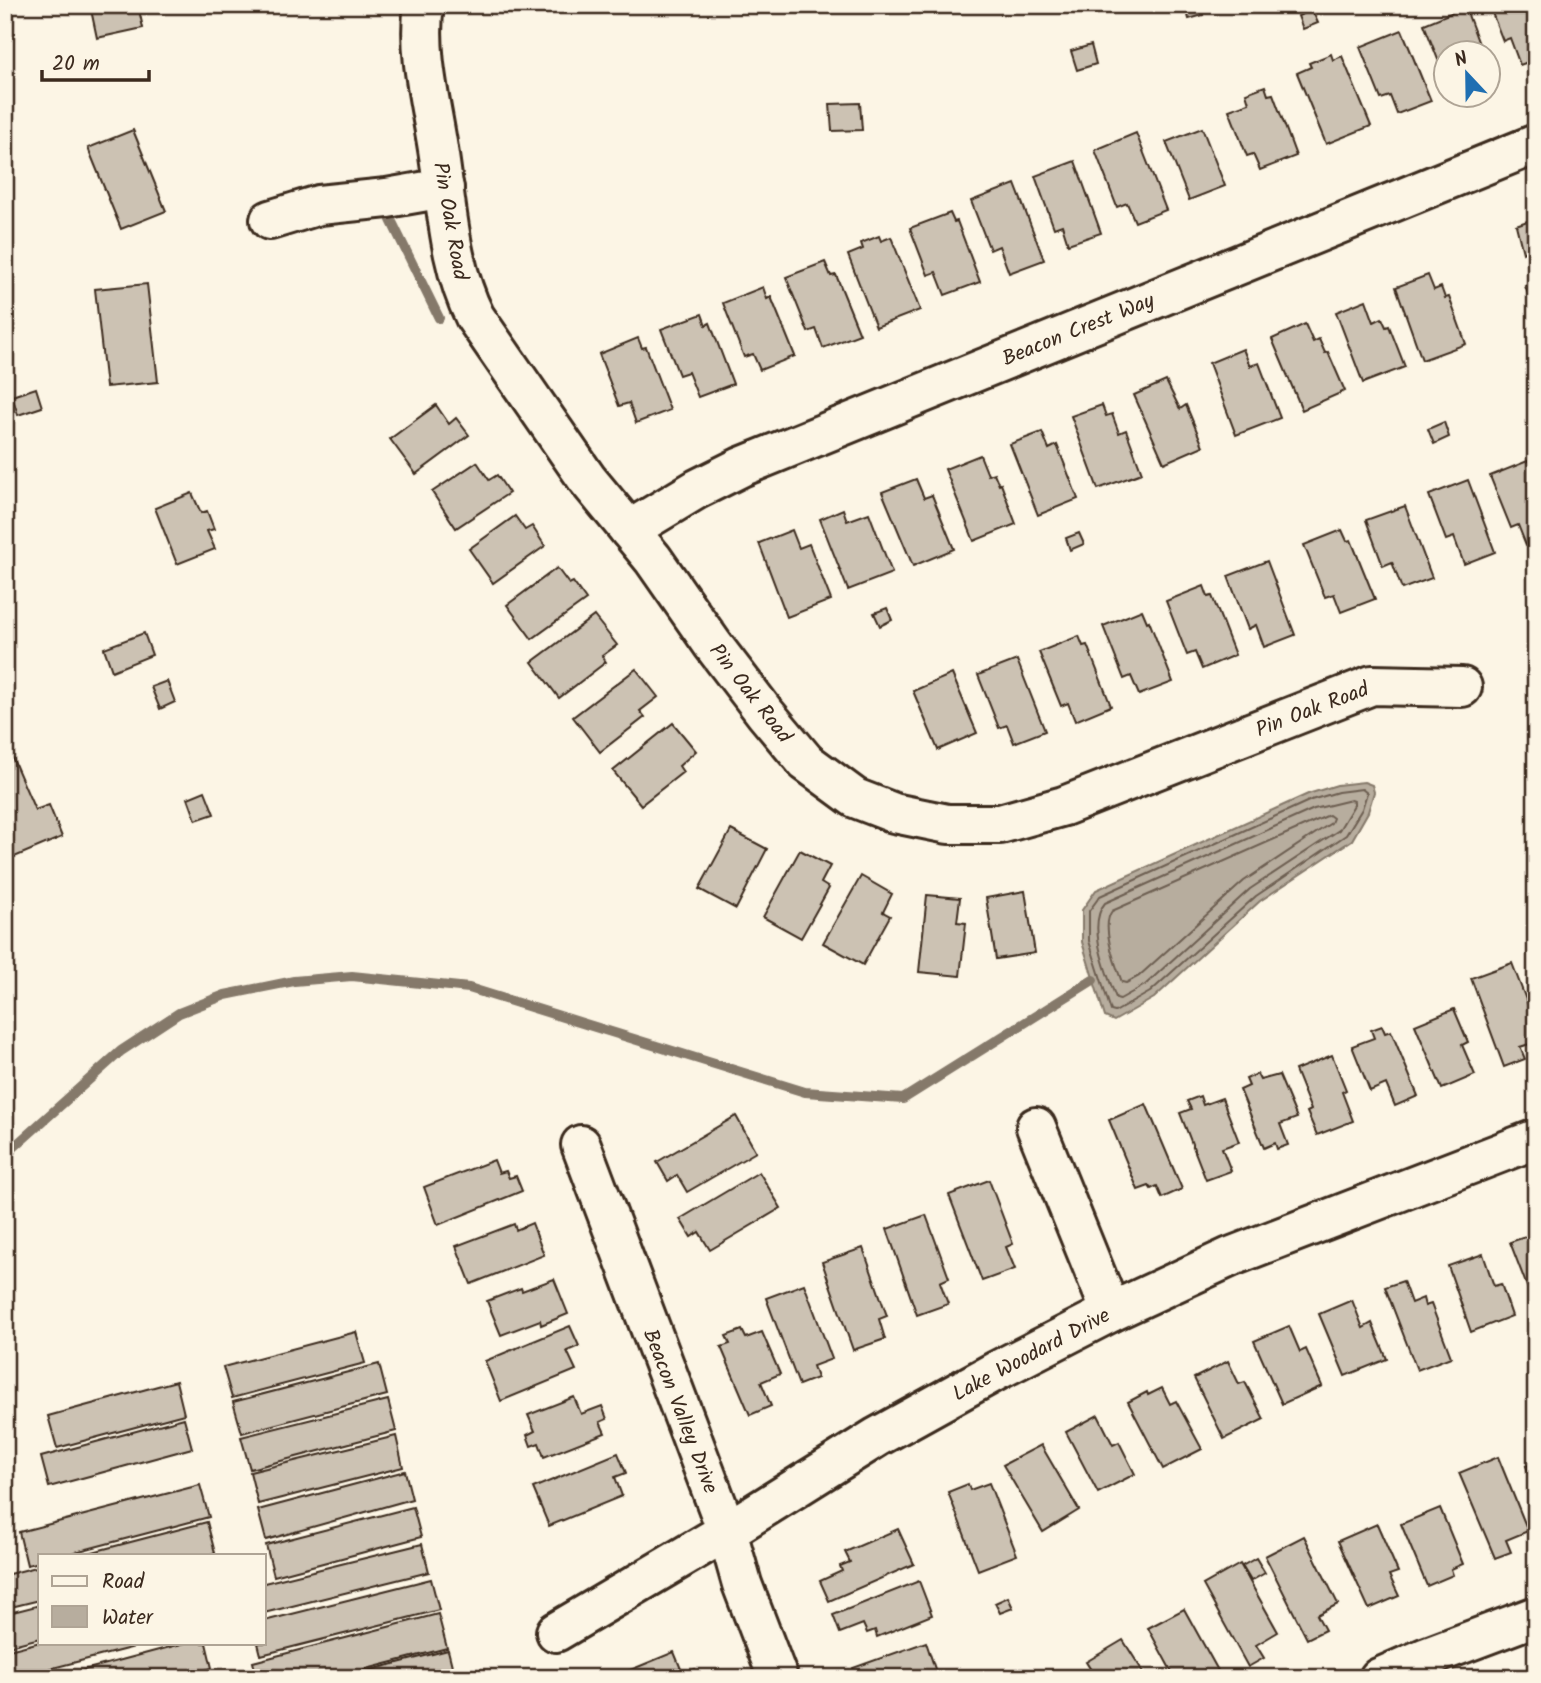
<svg xmlns="http://www.w3.org/2000/svg" width="1541" height="1683" font-family="Kalam,sans-serif">
<rect width="100%" height="100%" fill="#fcf5e5"/>
<filter id="ink" filterUnits="userSpaceOnUse"><feTurbulence type="fractalNoise" baseFrequency=".0143" numOctaves="2"/><feDisplacementMap in="SourceGraphic" scale="14" xChannelSelector="R" yChannelSelector="G"/><feConvolveMatrix kernelMatrix="1 2 1 2 8 2 1 2 1" color-interpolation-filters="sRGB"/></filter>
<g filter="url(#ink)">
<polygon fill="#b7ad9e" stroke="#85796b" stroke-width="2" points="1364,782 1372,785 1374,792 1368,812 1352,840 1260,901 1154,998 1114,1021 1105,1017 1082,942 1082,910 1096,890 1308,794 1337,785"/>
<g fill="none" stroke-linecap="round" stroke-linejoin="round">
<g stroke="#6d5e51" stroke-width="2">
<polygon points="1362,789 1367,793 1362,809 1346,835 1256,896 1150,992 1115,1012 1111,1011 1089,941 1089,911 1100,896 1311,800 1338,792"/>
<path d="M 1351,800 L 1354,801 L 1354,805 L 1339,830 L 1250,889 L 1145,985 L 1120,999 L 1116,998 C 1107,974 1086,925 1105,903 L 1314,809 Z"/>
<path d="M 1329,815 L 1333,818 L 1331,823 L 1244,881 L 1139,976 L 1126,983 L 1122,982 C 1116,966 1100,926 1112,911 Z"/>
</g>
<g stroke="#85796b" stroke-width="10">
<polyline points="391,220 439,318"/>
<polyline points="5,1155 121,1051 179,1013 225,995 294,981 352,976 469,988 805,1092 903,1099 1093,980"/>
</g>
</g>
<g fill="#ccc2b3" stroke="#3b2a1e" stroke-width="2">
<polygon points="90,5 138,5 143,28 97,38"/>
<polygon points="1185,5 1200,5 1203,15 1189,19"/>
<polygon points="1489,5 1536,5 1536,59 1520,65 1510,38 1503,41"/>
<polygon points="1465,7 1482,52 1446,52 1446,80 1424,24"/>
<polygon points="1312,10 1318,23 1303,29 1298,16"/>
<polygon points="1402,30 1431,101 1397,114 1390,96 1381,99 1360,47"/>
<polygon points="1091,45 1096,64 1077,70 1071,51"/>
<polygon points="1331,54 1333,60 1342,56 1371,126 1326,144 1297,73 1311,67 1309,63"/>
<polygon points="1265,86 1268,95 1273,94 1296,156 1260,170 1253,154 1247,156 1229,110 1249,103 1246,93"/>
<polygon points="860,103 862,130 832,131 830,104"/>
<polygon points="1202,128 1225,186 1189,200 1166,142"/>
<polygon points="133,130 166,211 121,229 88,148"/>
<polygon points="1136,133 1166,210 1135,222 1127,203 1117,207 1095,150"/>
<polygon points="1075,161 1101,233 1068,244 1062,225 1054,228 1035,176"/>
<polygon points="1015,184 1044,260 1009,273 999,246 990,250 971,201"/>
<polygon points="950,213 954,222 957,221 980,282 945,295 936,272 928,275 910,228"/>
<polygon points="1536,218 1536,255 1528,258 1526,251 1523,253 1516,225"/>
<polygon points="879,236 881,241 891,237 920,310 876,327 848,255 863,249 861,243"/>
<polygon points="825,262 831,276 836,275 860,334 823,348 816,329 808,332 786,277"/>
<polygon points="1428,275 1434,290 1441,287 1445,298 1449,297 1466,344 1422,360 1396,287"/>
<polygon points="1536,282 1536,314 1525,286"/>
<polygon points="147,284 158,382 106,387 95,289"/>
<polygon points="763,287 767,299 771,297 795,356 760,370 753,354 744,357 723,303"/>
<polygon points="1366,300 1374,322 1382,318 1386,327 1389,326 1405,367 1363,383 1336,312"/>
<polygon points="702,314 706,325 710,323 733,384 698,397 688,372 679,375 661,329"/>
<polygon points="1305,324 1313,342 1319,339 1325,353 1328,352 1345,391 1302,410 1272,339"/>
<polygon points="638,338 642,348 646,347 670,410 636,423 629,403 619,406 599,354"/>
<polygon points="1243,349 1250,366 1259,363 1280,418 1236,435 1209,363"/>
<polygon points="1166,381 1180,409 1186,405 1203,446 1164,463 1134,395"/>
<polygon points="36,388 42,407 18,415 12,396"/>
<polygon points="436,405 449,424 456,418 469,435 416,474 390,439"/>
<polygon points="1102,405 1106,416 1112,414 1119,433 1126,430 1142,473 1098,489 1071,416"/>
<polygon points="1444,422 1449,437 1434,444 1428,429"/>
<polygon points="1042,432 1049,449 1057,445 1078,499 1038,515 1010,444"/>
<polygon points="980,455 988,475 994,473 999,485 1001,484 1016,524 974,541 945,469"/>
<polygon points="1530,460 1536,475 1536,541 1526,545 1518,525 1511,528 1490,476"/>
<polygon points="477,462 489,480 497,475 509,493 456,528 432,492"/>
<polygon points="916,479 924,498 932,495 954,549 913,566 882,492"/>
<polygon points="1468,480 1495,552 1464,564 1454,537 1446,540 1429,495"/>
<polygon points="192,493 201,513 207,511 214,529 207,531 215,549 177,564 155,508"/>
<polygon points="1405,506 1432,578 1402,589 1392,562 1383,566 1366,520"/>
<polygon points="843,509 847,521 869,513 892,573 848,590 820,519"/>
<polygon points="515,516 525,530 532,526 545,546 493,583 469,549"/>
<polygon points="792,530 799,548 809,544 831,600 787,617 759,543"/>
<polygon points="1342,530 1347,541 1351,540 1375,599 1341,612 1334,594 1325,597 1304,545"/>
<polygon points="1079,533 1084,544 1070,550 1066,538"/>
<polygon points="1267,561 1295,635 1264,647 1256,625 1248,629 1228,576"/>
<polygon points="557,568 569,584 573,582 586,600 532,639 507,605"/>
<polygon points="1204,586 1208,597 1212,596 1235,655 1202,669 1195,652 1187,655 1166,601"/>
<polygon points="887,608 892,620 880,626 874,613"/>
<polygon points="1142,610 1147,622 1149,621 1173,682 1139,695 1131,676 1124,679 1103,626"/>
<polygon points="594,616 617,645 602,656 606,662 559,698 532,662"/>
<polygon points="144,633 152,655 112,671 104,648"/>
<polygon points="1079,636 1083,646 1087,645 1111,706 1075,721 1068,703 1061,706 1039,652"/>
<polygon points="1017,660 1045,731 1014,743 1007,725 999,728 978,675"/>
<polygon points="636,669 658,697 640,711 645,717 600,752 573,717"/>
<polygon points="952,674 977,733 938,750 913,691"/>
<polygon points="167,681 175,702 160,709 151,687"/>
<polygon points="673,723 696,751 679,766 683,772 641,805 613,771"/>
<polygon points="9,750 35,810 49,805 62,837 5,861 5,751"/>
<polygon points="205,791 214,814 196,820 188,798"/>
<polygon points="731,830 767,849 736,909 699,889"/>
<polygon points="800,850 830,866 821,883 829,888 801,938 763,917"/>
<polygon points="861,876 892,894 883,912 890,916 863,965 823,943"/>
<polygon points="1025,891 1035,953 996,959 986,898"/>
<polygon points="927,895 960,898 957,922 966,923 960,976 919,972"/>
<polygon points="1512,963 1536,1026 1536,1042 1520,1047 1525,1059 1504,1067 1471,978"/>
<polygon points="1454,1009 1468,1042 1462,1045 1475,1075 1442,1089 1415,1025"/>
<polygon points="1382,1026 1385,1033 1391,1031 1418,1096 1395,1106 1386,1084 1370,1091 1352,1046 1374,1038 1371,1030"/>
<polygon points="1332,1055 1346,1090 1342,1092 1353,1121 1317,1135 1307,1112 1311,1110 1295,1070"/>
<polygon points="1257,1074 1260,1080 1279,1075 1297,1118 1280,1124 1288,1145 1277,1149 1275,1143 1264,1148 1240,1090 1249,1086 1246,1079"/>
<polygon points="1200,1096 1203,1105 1222,1098 1239,1142 1222,1148 1231,1171 1206,1180 1180,1113 1191,1109 1187,1101"/>
<polygon points="1146,1104 1182,1189 1162,1198 1157,1186 1151,1189 1149,1186 1138,1190 1109,1120"/>
<polygon points="736,1116 756,1152 687,1192 677,1175 668,1181 657,1162"/>
<polygon points="494,1160 499,1173 506,1171 509,1178 516,1176 522,1191 438,1225 424,1187"/>
<polygon points="759,1172 781,1208 710,1250 699,1232 691,1237 680,1219"/>
<polygon points="989,1180 1013,1244 1006,1247 1015,1269 982,1281 949,1195"/>
<polygon points="926,1215 949,1278 940,1282 948,1304 917,1315 887,1229"/>
<polygon points="532,1223 544,1255 471,1284 456,1246 514,1224 516,1230"/>
<polygon points="1531,1235 1536,1247 1536,1310 1510,1242"/>
<polygon points="863,1248 887,1316 879,1319 885,1339 853,1350 822,1262"/>
<polygon points="1483,1254 1494,1286 1501,1284 1512,1316 1471,1332 1448,1266"/>
<polygon points="554,1279 568,1314 541,1325 540,1320 501,1335 487,1301 521,1288 522,1291"/>
<polygon points="1403,1281 1411,1303 1423,1298 1425,1306 1431,1304 1451,1357 1417,1370 1385,1287"/>
<polygon points="804,1284 832,1359 813,1366 817,1378 799,1385 766,1298"/>
<polygon points="1352,1300 1363,1328 1372,1323 1387,1359 1345,1376 1319,1314"/>
<polygon points="570,1326 579,1346 567,1351 576,1370 501,1401 485,1361"/>
<polygon points="1289,1326 1300,1352 1306,1349 1322,1386 1282,1404 1254,1341"/>
<polygon points="742,1330 746,1338 762,1332 780,1374 761,1382 771,1406 750,1415 721,1347 730,1344 726,1336"/>
<polygon points="356,1332 365,1363 232,1398 223,1367"/>
<polygon points="1228,1361 1239,1384 1245,1382 1264,1419 1224,1439 1194,1378"/>
<polygon points="379,1364 387,1395 242,1433 233,1402"/>
<polygon points="176,1381 184,1414 57,1448 48,1416"/>
<polygon points="1162,1388 1170,1404 1176,1401 1202,1449 1163,1469 1128,1402 1147,1392 1148,1395"/>
<polygon points="574,1397 581,1414 602,1406 607,1419 600,1422 605,1433 544,1457 539,1443 531,1446 527,1435 535,1431 528,1415"/>
<polygon points="388,1400 396,1431 250,1469 241,1437"/>
<polygon points="1098,1415 1113,1445 1119,1442 1135,1474 1098,1493 1066,1432"/>
<polygon points="184,1418 192,1448 49,1487 41,1457"/>
<polygon points="396,1436 403,1467 258,1504 250,1472"/>
<polygon points="1041,1445 1079,1510 1043,1532 1003,1465"/>
<polygon points="618,1453 626,1473 615,1477 622,1496 549,1526 533,1488"/>
<polygon points="1498,1457 1528,1531 1506,1540 1511,1552 1495,1558 1459,1473"/>
<polygon points="1536,1463 1536,1492 1526,1466"/>
<polygon points="405,1471 412,1499 266,1540 258,1510"/>
<polygon points="989,1483 1017,1555 978,1570 948,1492 968,1484 970,1490"/>
<polygon points="200,1485 209,1517 64,1555 40,1555 40,1562 27,1565 19,1532"/>
<polygon points="413,1507 421,1537 274,1576 266,1545"/>
<polygon points="1440,1508 1463,1564 1451,1569 1453,1575 1427,1586 1401,1524"/>
<polygon points="207,1522 215,1553 206,1555 81,1555"/>
<polygon points="1377,1524 1398,1572 1389,1575 1399,1596 1369,1609 1338,1541"/>
<polygon points="898,1529 914,1564 829,1601 820,1581 842,1571 840,1566 850,1562 845,1552"/>
<polygon points="1304,1536 1338,1604 1317,1615 1325,1630 1307,1639 1265,1556"/>
<polygon points="422,1544 429,1572 264,1613 264,1583"/>
<polygon points="1256,1558 1265,1573 1251,1581 1242,1566"/>
<polygon points="1240,1564 1278,1632 1256,1645 1264,1658 1248,1667 1203,1585"/>
<polygon points="40,1566 40,1600 11,1607 5,1575"/>
<polygon points="431,1579 439,1610 261,1655 258,1643 264,1643 264,1621"/>
<polygon points="919,1581 932,1615 877,1637 875,1630 867,1633 863,1624 840,1633 833,1615"/>
<polygon points="1008,1597 1013,1608 1000,1613 995,1603"/>
<polygon points="40,1605 40,1638 5,1647 5,1614"/>
<polygon points="1184,1609 1221,1676 1218,1678 1175,1678 1148,1628"/>
<polygon points="438,1614 447,1648 332,1678 257,1678 253,1662"/>
<polygon points="1123,1640 1147,1678 1096,1678 1086,1662"/>
<polygon points="40,1642 40,1643 150,1643 14,1678 5,1678 5,1651"/>
<polygon points="926,1642 938,1678 857,1678 853,1668"/>
<polygon points="185,1643 206,1643 212,1668 175,1678 54,1678"/>
<polygon points="448,1650 455,1678 340,1678"/>
<polygon points="674,1652 683,1674 695,1669 699,1678 611,1678"/>
</g>
<g fill="none" stroke-linecap="round" stroke-linejoin="round">
<defs>
<g id="minor">
<path d="M 424,5 C 417,52 431,103 438,149 C 447,206 449,265 475,317 L 587,479 L 653,559 L 713,645 L 765,713 L 806,762 L 855,798 L 894,813 L 948,824 L 1000,824 L 1064,806 L 1372,685 L 1462,687"/>
<polyline points="270,220 319,205 387,198 444,188"/>
<polyline points="629,530 697,489 741,467 1536,144"/>
<polyline points="1036,1127 1111,1312"/>
<polyline points="581,1145 727,1531 742,1584 778,1678"/>
<polyline points="556,1632 727,1531 877,1437 998,1370 1111,1312 1230,1257 1536,1139"/>
<polyline points="1379,1678 1427,1657 1536,1616"/>
</g>
</defs>
<use href="#minor" stroke="#3b2a1e" stroke-width="44"/>
<use href="#minor" stroke="#fcf5e5" stroke-width="38"/>
</g>
</g>
<g text-anchor="middle" stroke-width="5" stroke-linejoin="round" paint-order="stroke">
<g font-size="21" fill="#3b2a1e" stroke="#fcf5e5">
<text transform="translate(451 221) rotate(80)" y="7">Pin Oak Road</text>
<text transform="translate(1078 329) rotate(-22)" y="7">Beacon Crest Way</text>
<text transform="translate(751 693) rotate(52)" y="7">Pin Oak Road</text>
<text transform="translate(1312 709) rotate(-21)" y="7">Pin Oak Road</text>
<text transform="translate(1031 1354) rotate(-28)" y="7">Lake Woodard Drive</text>
<text transform="translate(681 1411) rotate(69)" y="7">Beacon Valley Drive</text>
</g>
</g>
<rect width="1541" height="1683" fill="none" stroke="#fcf5e5" stroke-width="28"/>
<rect x="14" y="14" width="1513" height="1655" fill="none" stroke="#3b2a1e" stroke-width="2.5" filter="url(#ink)"/>
<rect x="38" y="1554" width="228" height="91" fill="#fcf5e5" stroke="#afa495" stroke-width="2"/>
<rect x="52" y="1576" width="35" height="10" fill="#fcf5e5" stroke="#afa495" stroke-width="2"/>
<text x="102" y="1588" font-size="21" fill="#3b2a1e">Road</text>
<rect x="52" y="1606" width="35" height="21" fill="#b7ad9e" stroke="#afa495" stroke-width="2"/>
<text x="102" y="1624" font-size="21" fill="#3b2a1e">Water</text>
<g transform="translate(1467 74) rotate(338)"><circle r="33" fill="#fcf5e5" stroke="#afa495" stroke-width="2"/>
<path d="M0-5L12 26L0 18L-12 26Z" fill="#1f6fb2"/>
<text y="-10" font-size="19" font-weight="bold" text-anchor="middle" fill="#3b2a1e">N</text>
</g>
<path d="M42 70v10h107v-10" fill="none" stroke="#3b2a1e" stroke-width="3.5"/>
<text x="52" y="70" font-size="21" fill="#3b2a1e" stroke="#fcf5e5" stroke-width="5" paint-order="stroke">20 m</text>
</svg>
